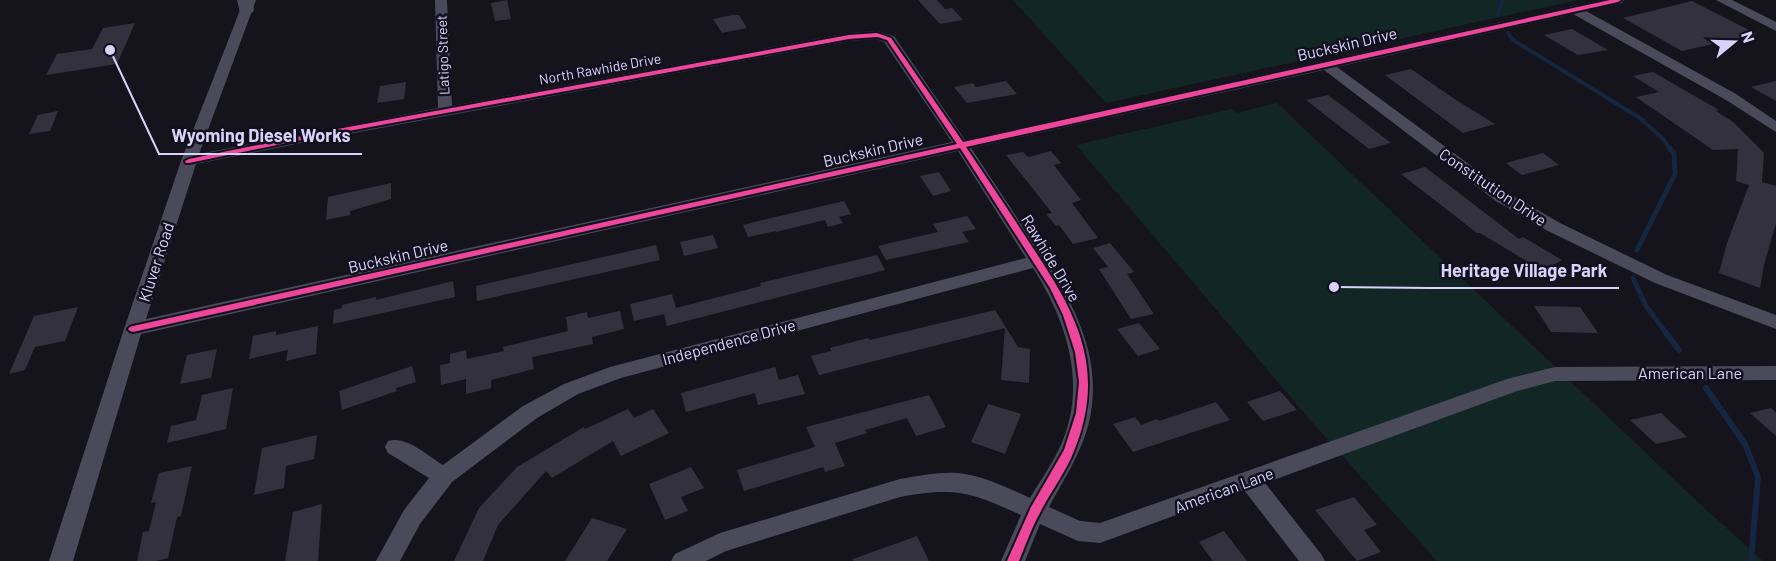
<svg xmlns="http://www.w3.org/2000/svg" width="1776" height="561" font-family="Barlow,sans-serif">
<rect width="100%" height="100%" fill="#15141c"/>
<g fill="#132626">
<polygon points="1013,0 1578,0 1106,103"/>
<polygon points="1277,103 1702,506 1763,561 1437,561 1318,429 1076,145 1232,109 1237,113"/>
</g>
<g fill="none" stroke-linecap="round" stroke-linejoin="round">
<g stroke="#152640" stroke-width="4">
<polyline points="1498,15 1502,0"/>
<polyline points="1508,33 1513,40 1640,118 1663,139 1671,150"/>
</g>
<g stroke="#152640" stroke-width="5">
<polyline points="1637,250 1675,174 1674,154 1670,148"/>
<polyline points="1633,278 1646,306 1667,334"/>
</g>
<g stroke="#152640" stroke-width="6">
<polyline points="1666,333 1679,350"/>
<polyline points="1706,388 1745,444 1758,477 1751,561"/>
</g>
</g>
<g fill="#33313e">
<polygon points="507,0 511,19 495,21 491,3"/>
<polygon points="918,0 937,0 945,9 952,8 963,20 940,24"/>
<polygon points="1692,1 1757,34 1682,51 1623,18"/>
<polygon points="733,15 739,15 747,28 722,33 713,19"/>
<polygon points="135,23 117,64 46,75 57,54 92,49 103,28"/>
<polygon points="1572,29 1608,50 1578,55 1544,35"/>
<polygon points="1411,69 1456,100 1495,124 1463,133 1385,75"/>
<polygon points="1653,72 1719,110 1716,111 1733,122 1764,153 1762,182 1776,186 1776,223 1764,265 1760,288 1719,273 1727,243 1749,185 1736,181 1738,149 1713,150 1636,97 1659,92 1633,76"/>
<polygon points="1006,81 1017,94 967,103 954,87 973,83 976,87"/>
<polygon points="1776,81 1776,101 1751,87"/>
<polygon points="406,82 404,99 377,103 380,86"/>
<polygon points="1328,95 1352,113 1391,143 1369,149 1306,100"/>
<polygon points="58,111 50,131 29,134 38,115"/>
<polygon points="1051,151 1061,163 1054,165 1081,200 1072,203 1098,238 1073,244 1059,225 1056,226 1046,214 1052,213 1006,155 1023,152 1028,157"/>
<polygon points="1543,153 1559,165 1522,175 1506,163"/>
<polygon points="1425,167 1519,239 1523,237 1562,260 1543,271 1480,233 1477,233 1401,174"/>
<polygon points="939,172 951,191 933,196 920,176"/>
<polygon points="391,183 391,199 350,211 350,215 326,220 328,197"/>
<polygon points="844,201 851,214 839,217 843,223 828,227 825,220 776,232 771,218"/>
<polygon points="967,216 976,229 962,232 969,242 886,260 878,246 938,232 933,224"/>
<polygon points="771,218 776,231 748,237 743,225"/>
<polygon points="713,235 718,248 684,256 680,242"/>
<polygon points="1110,243 1134,272 1127,274 1154,314 1131,319 1099,269 1108,267 1093,248"/>
<polygon points="656,245 660,260 477,301 476,286"/>
<polygon points="877,255 885,270 667,326 664,314 634,321 630,304 672,294 676,308 761,286 760,283"/>
<polygon points="453,281 455,297 333,324 334,310 342,308 342,305 376,297 376,300"/>
<polygon points="1534,306 1580,307 1598,333 1551,332"/>
<polygon points="78,307 65,341 35,347 25,370 9,374 34,316"/>
<polygon points="995,310 1018,347 1030,349 1029,383 1001,380 1005,328 819,375 811,356 831,351 830,348 868,338 870,340"/>
<polygon points="620,311 624,329 592,337 593,344 532,357 534,369 491,380 491,388 466,394 466,379 441,385 440,365 450,363 450,354 466,350 467,359 504,351 503,347 568,331 566,317 587,312 588,318"/>
<polygon points="1139,323 1160,349 1138,356 1117,329"/>
<polygon points="318,326 316,354 286,361 288,350 249,359 253,336 276,331 276,335"/>
<polygon points="217,349 211,378 180,384 187,355"/>
<polygon points="412,366 416,382 396,388 397,391 342,410 339,391"/>
<polygon points="775,367 779,380 798,375 805,394 758,405 755,393 686,412 681,393"/>
<polygon points="233,388 226,429 167,443 171,426 196,420 202,395"/>
<polygon points="1280,391 1297,410 1263,421 1247,402"/>
<polygon points="929,395 946,427 916,436 907,418 865,430 867,433 835,443 845,466 825,472 823,467 744,491 737,470 815,447 806,427"/>
<polygon points="1216,402 1230,420 1133,452 1113,424 1135,417 1141,425 1157,419 1159,421"/>
<polygon points="988,404 1021,414 1005,454 971,442"/>
<polygon points="1771,408 1776,413 1776,436 1750,413"/>
<polygon points="628,409 634,418 653,409 669,433 621,456 613,441 552,478 546,471 498,525 483,561 454,561 479,508 517,467 584,427 585,429"/>
<polygon points="1661,413 1687,437 1656,444 1630,420"/>
<polygon points="317,435 314,459 286,466 284,488 254,495 262,448"/>
<polygon points="192,466 181,516 177,517 168,558 156,561 137,561 143,532 149,531 156,502 151,503 159,473"/>
<polygon points="691,467 704,488 681,497 688,511 665,520 649,484"/>
<polygon points="1354,497 1377,525 1364,530 1381,552 1357,561 1315,510"/>
<polygon points="322,504 318,561 285,561 293,512"/>
<polygon points="592,518 627,529 607,561 565,561"/>
<polygon points="1224,531 1247,561 1213,561 1199,542"/>
<polygon points="917,536 929,561 853,561 853,559"/>
</g>
<g fill="none" stroke-linecap="round" stroke-linejoin="round">
<g fill="#4a4a5b" fill-rule="evenodd">
<path d="M 244,0 L 256,0 L 199,154 L 438,108 L 435,0 L 447,0 L 452,106 L 849,33 L 877,31 L 894,36 L 965,140 L 1601,0 L 1624,0 L 1622,3 L 1586,11 L 1736,94 L 1776,121 L 1776,132 L 1726,100 L 1573,14 L 1337,67 L 1508,193 L 1560,223 L 1667,275 L 1776,315 L 1776,329 L 1655,283 L 1548,231 L 1496,201 L 1324,70 L 971,148 C 991,178 1010,207 1029,236 C 1064,288 1102,344 1091,412 C 1086,446 1065,477 1049,507 L 1080,521 L 1100,523 L 1507,379 L 1555,367 L 1776,366 L 1776,380 L 1555,381 L 1517,391 L 1265,483 L 1321,554 L 1325,561 L 1299,561 L 1244,490 L 1100,543 L 1078,541 L 1040,524 L 1025,561 L 1001,561 L 1021,515 C 970,492 956,487 900,497 L 726,551 L 706,561 L 671,561 L 675,554 L 720,533 L 900,479 C 919,476 938,472 957,473 C 982,475 1008,488 1030,498 C 1039,483 1050,467 1058,451 C 1089,389 1068,323 1033,268 L 621,378 L 578,394 L 537,418 L 452,482 L 420,524 L 400,561 L 376,561 L 404,510 L 429,478 L 388,453 L 385,447 L 388,441 C 406,435 428,456 443,465 L 523,406 L 564,384 L 610,367 L 1026,258 L 958,151 L 141,334 L 73,561 L 49,561 L 124,329 L 181,161 ZM 876,39 L 884,42 L 952,142 L 146,319 L 196,164 L 316,140 L 849,41 Z"/>
<polygon points="1716,0 1732,0 1776,22 1776,31"/>
</g>
<polygon fill="#4a4a5b" fill-rule="evenodd" points="237,0 253,0 254,10 252,13 240,13"/>
<defs>
<path id="cycleway" d="M 1610,0 L 1621,0 L 1618,2 L 966,147 C 987,178 1007,208 1027,239 C 1073,308 1109,365 1074,451 C 1066,472 1051,491 1041,511 C 1032,527 1026,544 1019,561 L 1007,561 L 1031,507 L 1064,450 L 1076,413 L 1079,382 L 1075,352 L 1063,315 L 1050,288 L 960,148 L 133,332 L 130,331 L 128,329 L 130,327 L 133,326 L 957,144 L 887,40 L 877,37 L 849,39 L 316,137 L 189,163 L 186,163 L 185,161 L 189,159 L 316,133 L 849,35 L 877,33 L 891,38 L 963,142 Z"/>
</defs>
<use href="#cycleway" stroke="#12101f" stroke-width="4"/>
<use href="#cycleway" fill="#ed469a" fill-rule="evenodd"/>
</g>
<g text-anchor="middle" stroke-width="5" stroke-linejoin="round" paint-order="stroke">
<g font-size="14" fill="#d8d3fa" stroke="#12101f">
<text transform="translate(443 55) rotate(-92)" y="5">Latigo Street</text>
<text transform="translate(600 69) rotate(-10)" y="5">North Rawhide Drive</text>
</g>
<g font-size="16" fill="#d8d3fa" stroke="#12101f">
<text transform="translate(1347 44) rotate(-13)" y="6">Buckskin Drive</text>
<text transform="translate(873 150) rotate(-13)" y="6">Buckskin Drive</text>
<text transform="translate(1493 187) rotate(34)" y="6">Constitution Drive</text>
<text transform="translate(398 256) rotate(-13)" y="6">Buckskin Drive</text>
<text transform="translate(1051 258) rotate(59)" y="6">Rawhide Drive</text>
<text transform="translate(156 262) rotate(-72)" y="6">Kluver Road</text>
<text transform="translate(729 342) rotate(-15)" y="6">Independence Drive</text>
<text x="1690" y="379">American Lane</text>
<text transform="translate(1224 490) rotate(-20)" y="6">American Lane</text>
</g>
</g>
<path fill="none" stroke="#d8d3fa" stroke-width="2" d="M110 50L159 154H362M1334 287L1428 288H1619"/>
<g fill="#d8d3fa" stroke="#12101f" stroke-width="2">
<circle cx="110" cy="50" r="6"/>
<circle cx="1334" cy="287" r="6"/>
</g>
<g font-size="18" text-anchor="middle" font-weight="bold" fill="#d8d3fa" stroke="#12101f" stroke-width="5" stroke-linejoin="round" paint-order="stroke">
<text x="261" y="142">Wyoming Diesel Works</text>
<text x="1524" y="277">Heritage Village Park</text>
</g>
<g transform="translate(1734 42) rotate(71)" stroke="#12101f" stroke-width="4.5" paint-order="stroke">
<path d="M0-4.5L10 22L0 15L-10 22Z" fill="#d8d3fa"/>
<text y="-9" font-size="16" font-weight="bold" text-anchor="middle" fill="#d8d3fa">N</text>
</g>
</svg>
